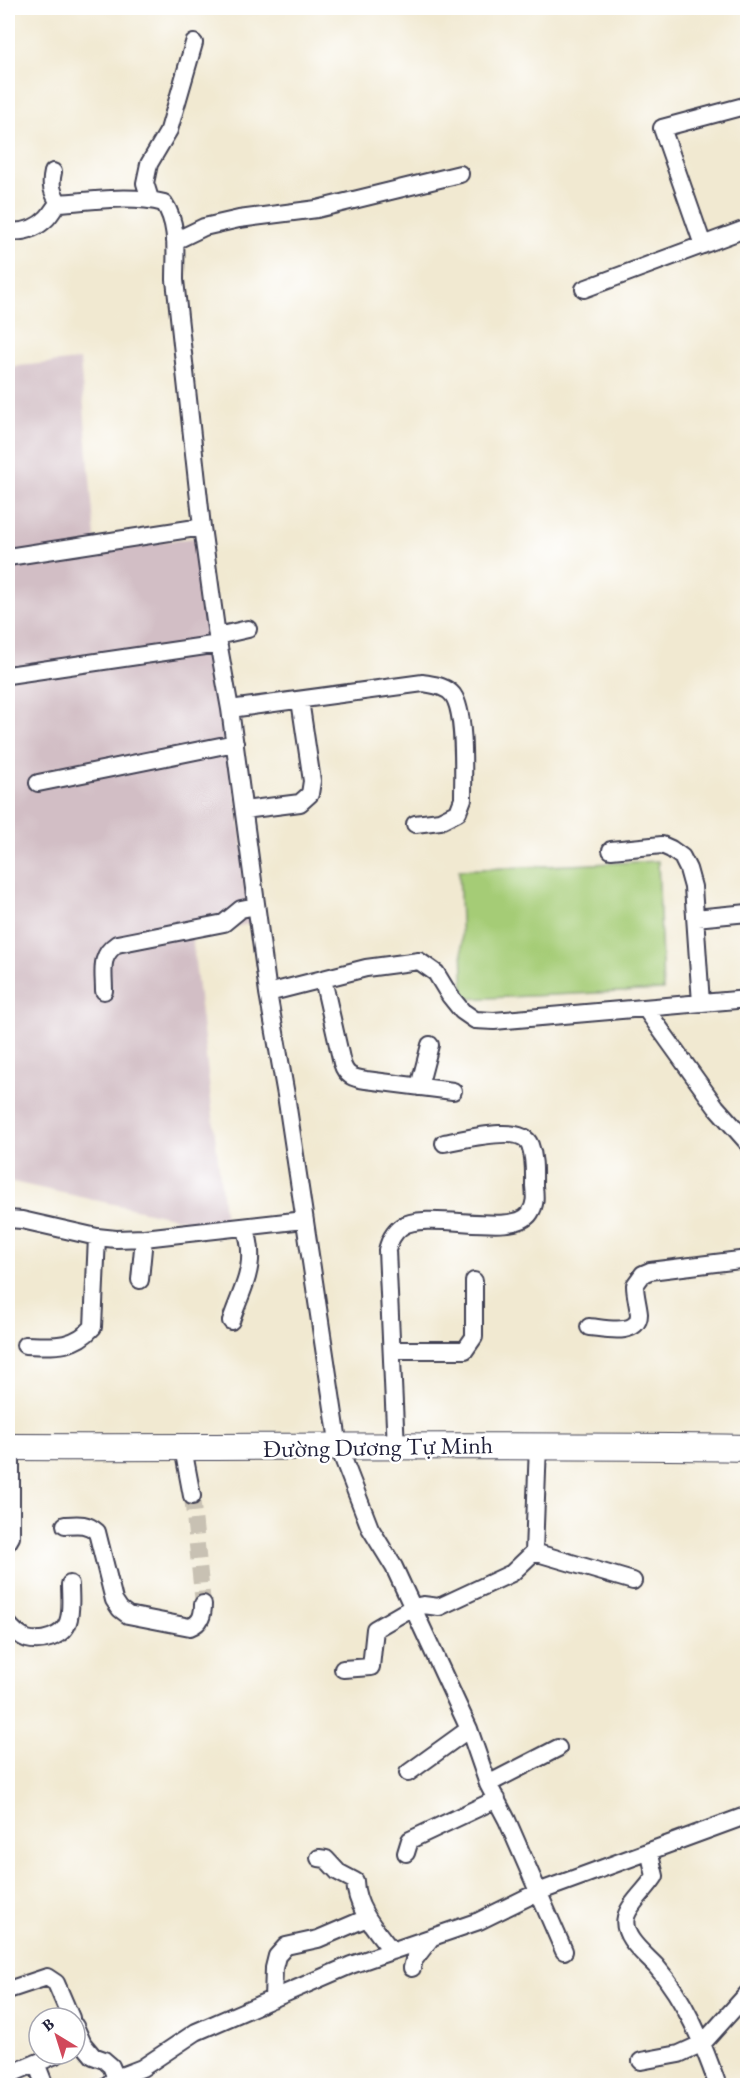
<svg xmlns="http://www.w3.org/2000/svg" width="755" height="2093" font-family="'EB Garamond',serif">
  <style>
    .industrial { fill: #d2bec5 }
    .green { fill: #a5cc76; stroke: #647758; stroke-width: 1.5 }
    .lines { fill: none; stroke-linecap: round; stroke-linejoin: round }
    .minor-tunnel { stroke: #c8c1b3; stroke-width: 16; stroke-dasharray: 16 8; stroke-linecap: butt }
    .minor-casing { stroke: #414052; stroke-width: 20 }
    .highway-casing { stroke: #414052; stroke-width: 28 }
    .minor { stroke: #fff; stroke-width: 16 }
    .highway { stroke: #fff; stroke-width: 26 }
    .labels { text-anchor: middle; stroke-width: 5; stroke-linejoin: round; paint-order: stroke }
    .street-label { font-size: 24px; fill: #22223b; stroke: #fff }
  </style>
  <rect width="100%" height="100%" fill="#fff"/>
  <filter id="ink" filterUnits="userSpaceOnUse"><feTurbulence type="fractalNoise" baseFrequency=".0167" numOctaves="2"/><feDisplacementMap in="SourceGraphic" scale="12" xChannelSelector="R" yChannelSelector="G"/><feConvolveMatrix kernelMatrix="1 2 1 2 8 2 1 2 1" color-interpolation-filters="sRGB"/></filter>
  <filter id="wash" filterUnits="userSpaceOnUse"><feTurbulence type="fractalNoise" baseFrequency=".008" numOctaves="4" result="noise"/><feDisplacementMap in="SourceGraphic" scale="24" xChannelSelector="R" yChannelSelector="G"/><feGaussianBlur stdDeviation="1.35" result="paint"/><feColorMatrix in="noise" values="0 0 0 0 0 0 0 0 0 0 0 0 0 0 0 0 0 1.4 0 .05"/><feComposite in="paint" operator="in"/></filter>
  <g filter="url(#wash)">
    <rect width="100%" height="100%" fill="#f1e9d1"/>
    <path class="industrial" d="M80,360L96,549L202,537L253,923L192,936L226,1229L8,1181V367Z"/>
    <path class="green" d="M658,861L663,990L464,999L459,870Z"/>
  </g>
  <g filter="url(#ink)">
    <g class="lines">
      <path class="minor-tunnel" d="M192,1496L203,1604"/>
      <g class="minor-casing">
        <path id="minor" d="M53,172C50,185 52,192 59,203
          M150,199L145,183L149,164L169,130L194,43
          M8,231C23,233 36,229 47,218C52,213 54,207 59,203C93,201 130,194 164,203C179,225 175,253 175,280L202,527L217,636L230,709L268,993L286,1095L339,1448L370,1528L394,1567L469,1729L488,1784L507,1820L564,1951
          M175,241L204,227L239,219L317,209L460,174
          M703,245L662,128L748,105
          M584,289L748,228
          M8,557L202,527
          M217,636L248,629
          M8,675L219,644
          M230,709L423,683C434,685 446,686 453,695C466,713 463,775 463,799L458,812L440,821L415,824
          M38,783L235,743
          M244,810L300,803L310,794L312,781L300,700
          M611,850L662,845L671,849L682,857L688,869L693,887L701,1003
          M695,918L748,913
          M323,979L342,1063C346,1076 353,1078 366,1080L453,1091
          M104,991C104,971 99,956 117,944L219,924L224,923L241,909L256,906
          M268,993L366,968L419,961L436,973L450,996L462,1011L475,1020L494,1021L748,999
          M645,1008L716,1107L748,1143
          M419,1087L430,1045
          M8,1219L22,1220L97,1237L116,1239L144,1238L304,1220
          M140,1280L144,1238
          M231,1321C238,1299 252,1275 250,1251C250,1243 247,1234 246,1227
          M589,1327C603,1328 639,1337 639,1314C638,1304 635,1295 635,1285L643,1274L650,1271L748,1259
          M25,1345C53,1346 73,1349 93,1327L97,1237
          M392,1350H465L474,1337V1281
          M183,1448L192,1496
          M396,1448L387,1250C390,1240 393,1233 401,1227C426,1209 514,1238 530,1213C536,1204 535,1196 534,1186C534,1172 535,1158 530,1145C522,1123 462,1140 444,1143
          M65,1525C79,1524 87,1523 97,1532L114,1600L120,1609L128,1615L190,1627C201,1623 203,1615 203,1604
          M8,1542L11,1537V1447
          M534,1552L633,1581
          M8,1624C13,1630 19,1636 27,1639C41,1643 63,1637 68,1622C72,1611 70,1596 70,1584
          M343,1669L371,1667L375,1629L413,1607L423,1605L439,1607L512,1573L534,1552L538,1445
          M408,1773L469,1729
          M488,1784L558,1748
          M649,1851L655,1876C648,1888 629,1904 626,1917C621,1937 645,1954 656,1966C686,2001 703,2043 718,2086
          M406,1853L410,1840L497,1799
          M319,1858L326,1859L338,1872L355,1881C356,1909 376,1930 392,1951
          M412,1968L414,1960L431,1938
          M8,1990L47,1977L56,1983L71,2018
          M273,1999L274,1968L277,1956L286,1946L318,1939L367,1918
          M75,2026L83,2044L93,2056L104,2060L111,2066L116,2078
          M641,2061L679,2054L703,2043L748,1993
          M36,2063L45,2086
          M8,2075L58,2054
          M106,2086L116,2078L142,2068L196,2032L351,1965L479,1921L538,1892L748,1815"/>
      </g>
      <g class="highway-casing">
        <path id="highway" d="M8,1447C254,1448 501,1444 748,1448"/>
      </g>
      <use href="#minor" class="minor"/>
      <use href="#highway" class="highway"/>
    </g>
  </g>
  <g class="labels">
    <g class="street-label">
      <text transform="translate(378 1447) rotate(-1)" y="8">Đường Dương Tự Minh</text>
    </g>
  </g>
  <rect width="755" height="2093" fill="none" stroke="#fff" stroke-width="30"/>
  <g transform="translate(57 2036) rotate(322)"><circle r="28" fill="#ffffff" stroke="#a7a7b1" stroke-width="1.5"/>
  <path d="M0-4.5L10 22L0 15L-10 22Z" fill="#d1495b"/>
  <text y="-9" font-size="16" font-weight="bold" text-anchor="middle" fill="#22223b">B</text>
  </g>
</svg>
